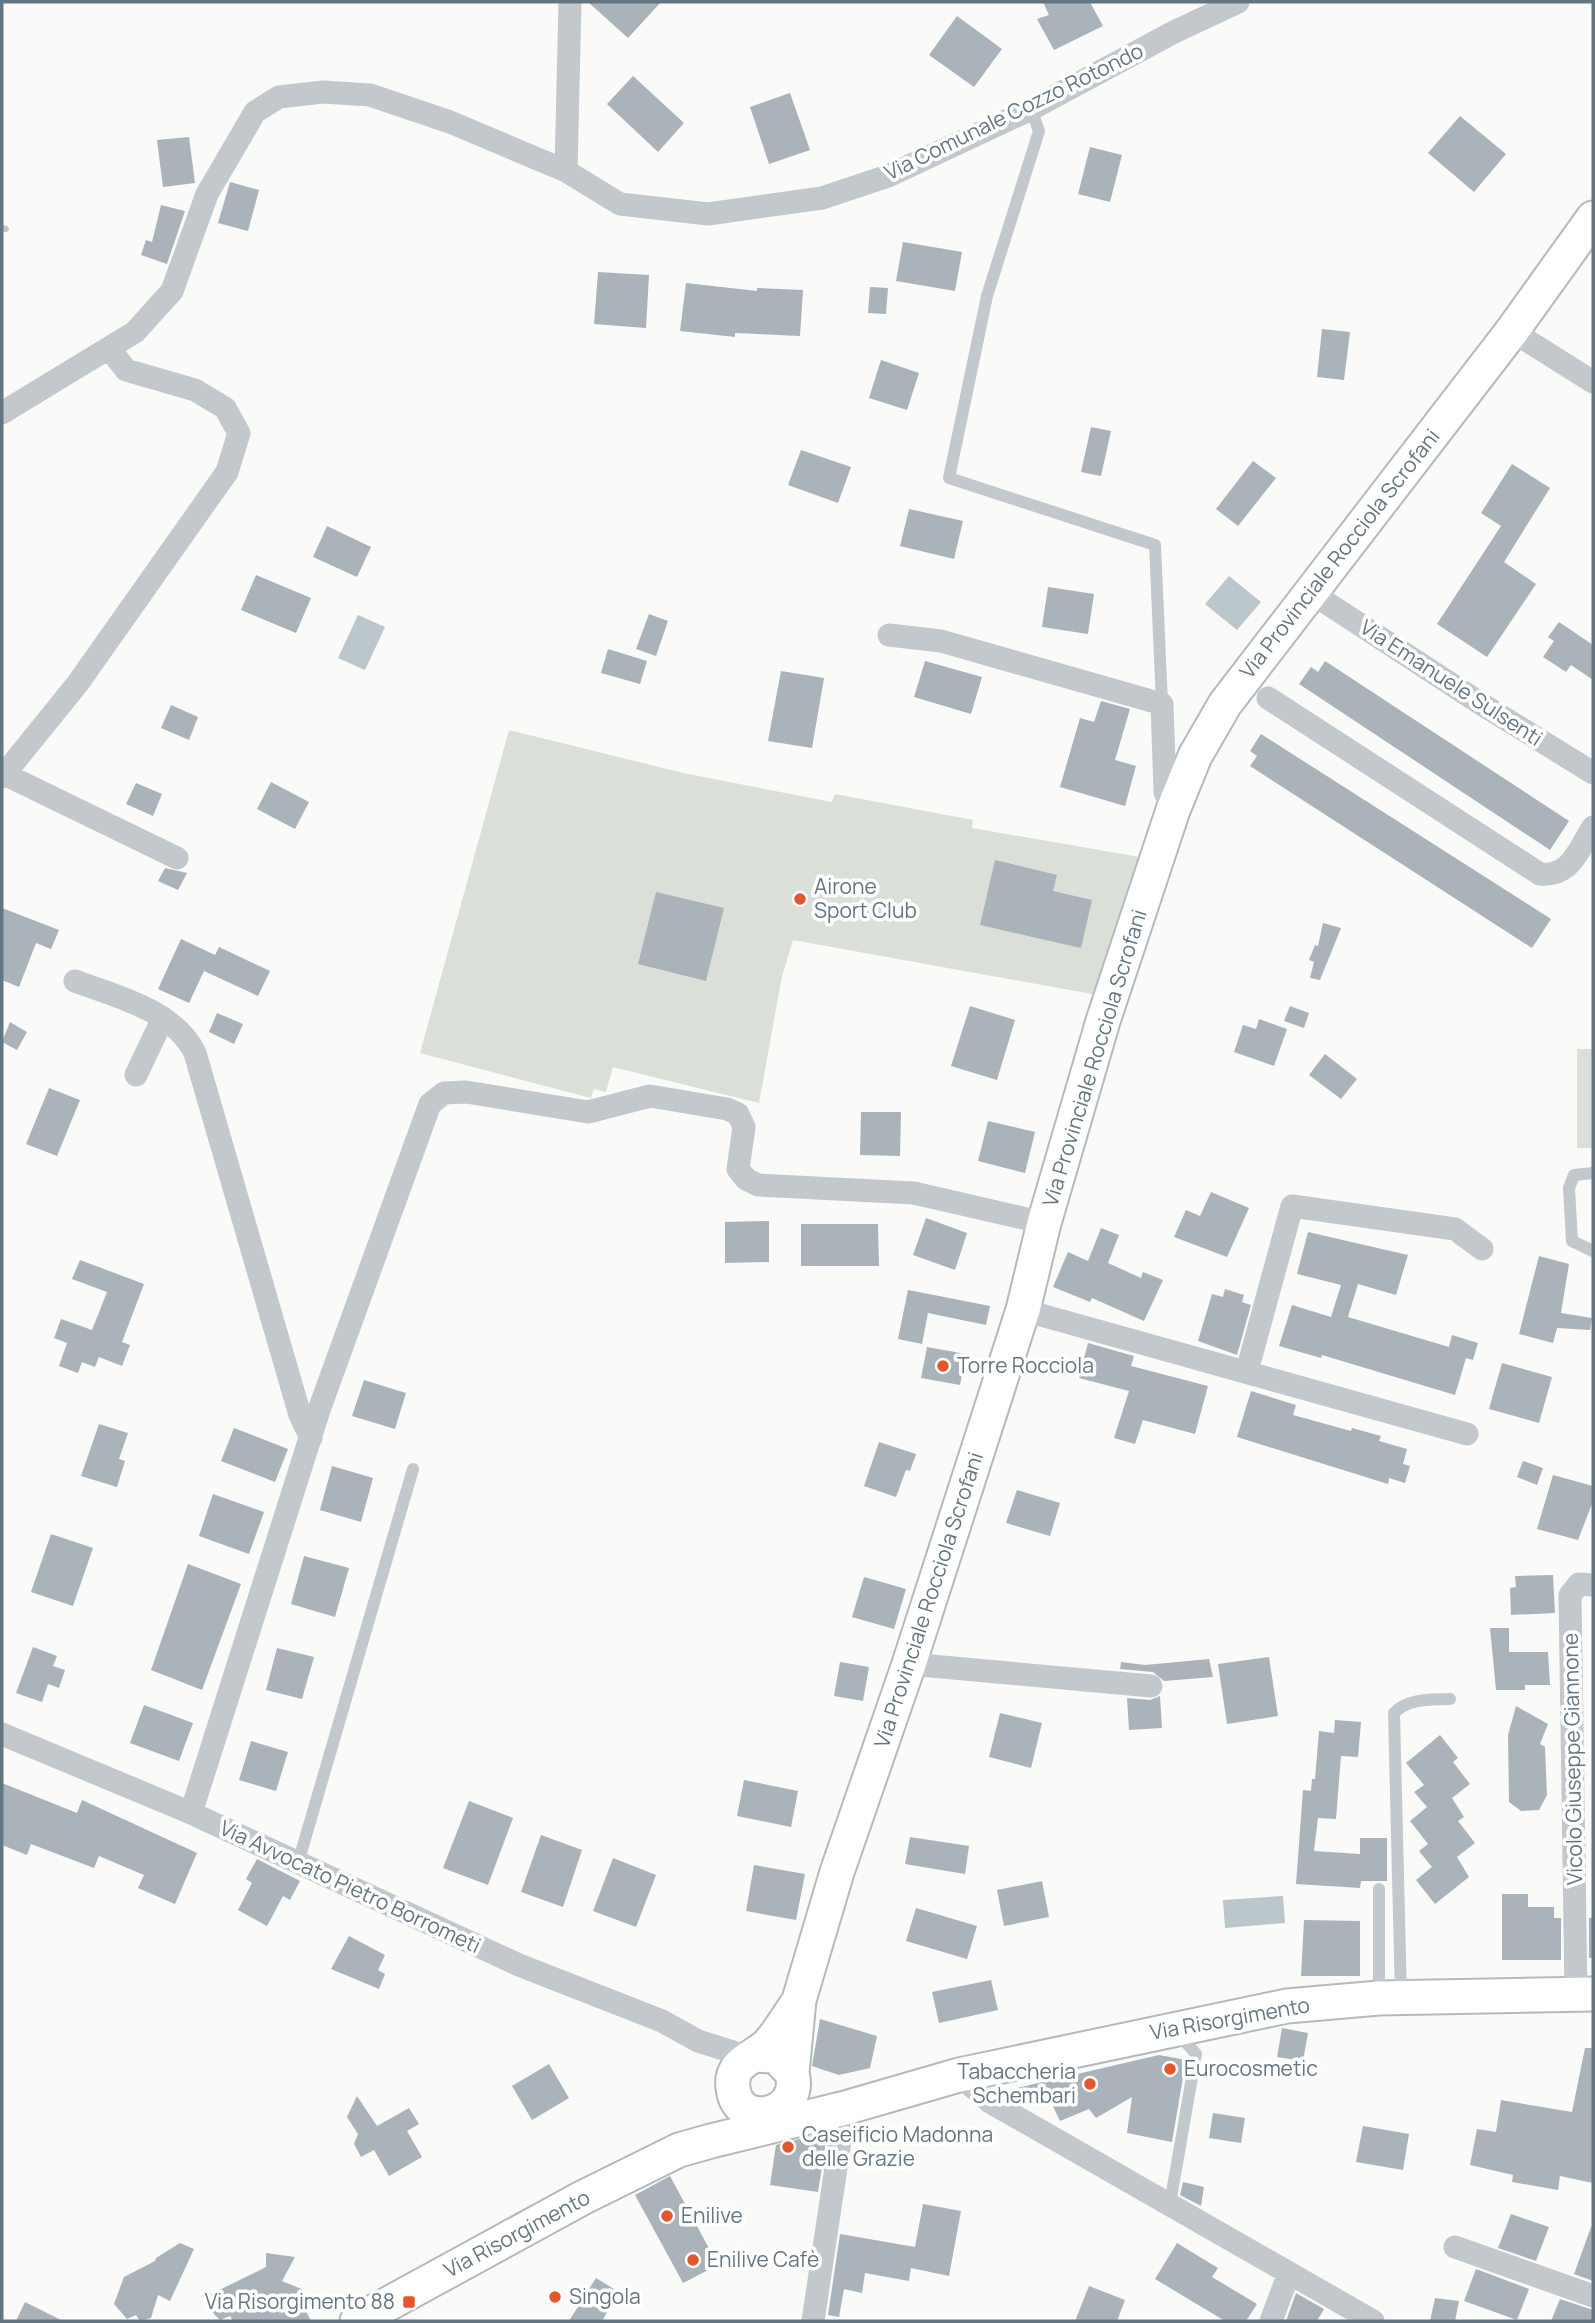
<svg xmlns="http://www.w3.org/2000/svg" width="1595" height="2323" font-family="Manrope,sans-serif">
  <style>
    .green { fill: #dadfd7 }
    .water { fill: #bbc7cb }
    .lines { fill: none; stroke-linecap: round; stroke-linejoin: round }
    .stream { stroke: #bbc7cb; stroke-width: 6 }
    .building { fill: #aab3b9 }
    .secondary-casing { stroke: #b3babf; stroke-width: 37 }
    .lane { stroke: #c3c8cc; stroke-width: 12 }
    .street { stroke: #c3c8cc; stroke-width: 23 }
    .secondary { stroke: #fff; stroke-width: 33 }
    .poi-dot { fill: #e4572e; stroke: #fff; stroke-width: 2.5 }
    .labels { text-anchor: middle; stroke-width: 7; stroke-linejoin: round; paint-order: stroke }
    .street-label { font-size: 21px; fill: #657683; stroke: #fff }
    .poi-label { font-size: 21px; fill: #657683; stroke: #fff; text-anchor: start }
  </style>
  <rect width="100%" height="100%" fill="#fafaf8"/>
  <path class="green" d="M509,730L683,773L832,802L835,794L973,820L972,828L1151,859L1116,959L1104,962L1100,976L1105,987L1103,996L793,940L782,976L759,1103L613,1067L606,1092L594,1089L591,1098L420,1053Z
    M1577,1049H1593V1148H1577Z"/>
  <path class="water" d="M1229,576L1261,602L1237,630L1205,604Z
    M358,615L385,627L365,670L338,658Z
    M1283,1896L1285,1923L1225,1928L1223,1900Z"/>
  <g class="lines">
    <path class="stream" d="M2,228L6,229"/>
  </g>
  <path class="building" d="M588,2H661L628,38Z
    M1043,2H1090L1103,26L1054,50L1037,19L1049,15Z
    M957,16L1002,49L974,87L929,55Z
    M633,76L684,123L658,152L607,104Z
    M790,93L810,150L769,164L750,107Z
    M1460,116L1506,154L1474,192L1428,153Z
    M189,137L195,183L163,187L157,140Z
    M1090,147L1122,155L1110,202L1078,194Z
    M230,182L259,190L248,231L218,223Z
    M161,205L185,211L167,264L141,255L146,240L152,242Z
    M903,242L962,252L955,291L896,281Z
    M598,272L649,275L646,328L594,324Z
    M686,283L757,291V288L803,290L800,336L735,333V337L680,331Z
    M870,287L888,288L886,314L868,313Z
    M1322,329L1350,332L1344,380L1317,377Z
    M881,360L919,373L907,410L869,398Z
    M1091,427L1111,431L1101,476L1081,472Z
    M801,450L851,467L838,503L788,485Z
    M1253,461L1276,478L1238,526L1216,509Z
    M1512,464L1550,488L1504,562L1536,584L1487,657L1437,624L1501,526L1481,513Z
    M909,509L963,521L954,559L900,546Z
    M327,526L371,547L357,577L313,557Z
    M256,575L311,598L296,633L241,610Z
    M1048,587L1094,594L1088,634L1042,627Z
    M649,614L668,621L656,656L636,649Z
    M1559,622L1593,645V680L1571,665L1566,672L1543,657L1554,641L1548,637Z
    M608,649L647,661L640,684L601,673Z
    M925,661L982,677L971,714L914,697Z
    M1325,661L1569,821L1550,850L1299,684L1311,667L1318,672Z
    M781,671L824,678L812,748L768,741Z
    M1101,701L1130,709L1115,760L1136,766L1125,806L1060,787L1080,718L1094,722Z
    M171,705L198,717L189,740L161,728Z
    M1261,734L1551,919L1532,948L1250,766L1257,756L1250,751Z
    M271,782L309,802L295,829L257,809Z
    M136,783L162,794L153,816L126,804Z
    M995,860L1057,875L1053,891L1092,900L1081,948L980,925Z
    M165,868L187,873L178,890L158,881Z
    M656,892L724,908L706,981L638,964Z
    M2,908L59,930L51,949L36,943L19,987L2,980Z
    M1323,923L1341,928L1320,980L1310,978L1314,962L1309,960L1315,945L1318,946Z
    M181,939L215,955L219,947L270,971L258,996L204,971L189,1003L158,989Z
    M970,1006L1015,1020L997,1080L951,1066Z
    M1290,1006L1309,1013L1304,1028L1284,1021Z
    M217,1013L243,1024L234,1044L209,1032Z
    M1259,1019L1287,1029L1274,1066L1234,1052L1243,1025L1256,1029Z
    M10,1022L27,1032L17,1050L2,1042Z
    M1325,1054L1357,1079L1341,1099L1309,1075Z
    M49,1088L80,1100L57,1156L26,1144Z
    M861,1112H901L900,1156L860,1155Z
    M988,1121L1035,1132L1025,1173L978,1161Z
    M1211,1192L1249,1208L1227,1257L1174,1237L1186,1210L1200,1216Z
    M926,1218L967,1233L955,1270L913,1255Z
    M769,1221V1262L725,1263V1222Z
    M801,1224H878L879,1266H801Z
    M1101,1228L1119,1235L1108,1263L1141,1278L1143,1272L1163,1280L1144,1321L1092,1298L1090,1302L1053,1287L1068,1252L1088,1261Z
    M1308,1232L1408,1255L1396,1295L1358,1284L1348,1317L1449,1347L1452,1335L1478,1343L1473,1360L1466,1358L1455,1395L1322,1355L1321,1358L1279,1346L1292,1305L1331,1317L1341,1285L1297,1274Z
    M1539,1256L1569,1264L1561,1313L1592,1318L1590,1330L1557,1328L1553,1343L1519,1334Z
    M80,1260L144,1284L122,1342L130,1345L122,1366L99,1357L95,1367L82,1362L78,1373L59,1366L67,1343L54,1338L61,1319L92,1330L107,1292L72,1279Z
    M1225,1289L1244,1295L1242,1302L1251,1305L1237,1355L1198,1341L1212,1294L1223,1297Z
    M908,1290L990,1306L986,1325L928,1313L922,1344L898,1339Z
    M1088,1343L1134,1356L1131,1366L1208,1386L1195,1434L1143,1420L1135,1444L1114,1438L1129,1391L1079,1378Z
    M927,1347L966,1354L960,1385L921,1378Z
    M1502,1363L1552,1377L1539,1423L1489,1409Z
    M364,1380L406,1393L395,1429L352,1416Z
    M1251,1391L1296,1405L1293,1415L1351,1431L1352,1428L1381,1436L1379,1441L1407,1449L1403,1464L1410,1466L1405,1483L1389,1478L1388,1484L1237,1437Z
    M99,1424L128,1433L119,1459L125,1461L117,1487L81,1476Z
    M234,1428L288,1449L275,1482L221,1461Z
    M879,1442L916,1454L910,1471L906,1470L896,1497L864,1486Z
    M1523,1461L1543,1468L1537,1485L1517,1477Z
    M332,1466L373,1478L361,1522L320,1510Z
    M1553,1475L1593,1486V1501L1578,1540L1537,1529Z
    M1017,1490L1060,1503L1050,1536L1006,1523Z
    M213,1494L264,1512L249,1554L199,1536Z
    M51,1534L93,1548L73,1606L31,1592Z
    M304,1556L349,1568L335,1617L291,1604Z
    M188,1564L241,1584L202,1690L151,1670Z
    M1553,1575L1555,1613L1511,1615L1510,1588L1516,1587L1515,1576Z
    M864,1577L906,1589L894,1629L852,1617Z
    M1490,1628H1509V1652H1548L1550,1685H1525V1690H1496Z
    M33,1647L57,1656L53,1666L65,1670L59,1688L48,1684L42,1702L16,1693Z
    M277,1648L314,1657L302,1699L266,1690Z
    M1269,1657L1278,1716L1227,1724L1218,1664Z
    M1209,1659L1213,1677L1164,1681L1153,1672L1120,1669L1121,1662L1145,1665Z
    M840,1662L869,1667L863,1701L834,1696Z
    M1160,1696L1162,1728L1129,1730L1127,1698L1150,1700Z
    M144,1705L193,1723L179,1761L130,1743Z
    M1516,1706L1548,1724L1540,1744L1545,1747L1547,1795L1539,1810L1521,1811L1509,1802L1508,1735Z
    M1000,1713L1042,1723L1031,1768L989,1757Z
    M1335,1720L1361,1722L1358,1757L1341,1756L1336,1819L1318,1818L1314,1851L1360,1854V1838H1387V1881H1361L1360,1888L1296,1884L1303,1790L1311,1791L1312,1779H1315L1319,1731L1334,1733Z
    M1440,1735L1458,1758L1453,1762L1470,1784L1452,1798L1464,1817L1458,1821L1475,1843L1457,1857L1469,1877L1435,1904L1416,1880L1432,1867L1419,1851L1428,1844L1410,1821L1427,1807L1414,1792L1424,1785L1406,1763Z
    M251,1741L288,1752L276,1791L239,1780Z
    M744,1780L798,1791L791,1827L737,1816Z
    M2,1783L77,1813L82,1800L197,1853L175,1904L138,1888L144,1875L99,1856L94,1868L31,1844L27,1855L2,1845Z
    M469,1801L513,1818L488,1885L443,1868Z
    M541,1835L582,1850L563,1907L521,1892Z
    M910,1837L969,1846L965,1874L905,1864Z
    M613,1858L656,1875L636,1927L593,1911Z
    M257,1859L300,1881L290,1900L283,1896L267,1926L238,1910L252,1883L246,1879Z
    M754,1865L805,1874L796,1920L746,1911Z
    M1042,1881L1049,1917L1004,1926L997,1890Z
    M1502,1894H1528V1907H1554V1918H1561V1960H1502Z
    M916,1908L977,1926L967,1959L906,1941Z
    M1589,1918H1593V1958H1589Z
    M1304,1920L1360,1921V1976H1301Z
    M349,1936L385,1955L378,1970L385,1974L379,1989L331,1969Z
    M991,1980L998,2010L939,2023L932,1992Z
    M820,2019L877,2036L870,2068L839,2075L812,2066Z
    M1282,2028L1308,2033L1303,2061L1277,2057Z
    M1585,2048H1593V2183L1560,2176L1558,2190L1512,2182L1513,2175L1470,2165L1477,2129L1496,2132L1501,2100L1572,2112Z
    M1159,2055L1186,2060L1172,2142L1127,2133L1132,2097L1096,2118L1089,2109L1060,2121L1050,2100L1025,2106L1000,2092Z
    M549,2064L569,2098L532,2120L512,2086Z
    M357,2096L377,2126L409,2108L419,2124L407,2131L422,2157L389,2176L374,2150L361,2157L354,2144L358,2134L347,2117Z
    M1213,2113L1245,2118L1241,2143L1209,2138Z
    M1363,2126L1409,2134L1403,2170L1356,2162Z
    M823,2133L827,2134L818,2192L770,2185L776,2145Z
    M670,2176L718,2265L683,2283L635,2195Z
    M1183,2182L1204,2187L1201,2206L1180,2195Z
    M923,2204L961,2211L949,2276L911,2268L909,2281L865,2273L862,2293L844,2289L839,2317L828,2315L840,2234L915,2247Z
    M1511,2214L1549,2227L1536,2261L1498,2248Z
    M1591,2227H1593V2281L1574,2274Z
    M180,2243L194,2249L170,2301L158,2295L151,2318L140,2321L136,2315L127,2319L114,2304L124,2277L155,2261L156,2258Z
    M1177,2243L1218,2268L1212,2277L1257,2304L1246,2321H1225L1155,2279Z
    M266,2253L295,2257L282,2281L304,2290L305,2309L311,2321H233L230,2316L220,2320L214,2314L205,2297L266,2267Z
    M1476,2269L1529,2289L1517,2320L1464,2301Z
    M596,2278L619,2292L602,2321H569Z
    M1089,2286L1125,2300L1117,2321H1075Z
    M1296,2293L1324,2309L1317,2321H1286Z
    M1435,2298L1459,2301L1455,2321H1430Z
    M1560,2299L1593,2310V2321H1551Z
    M25,2302L63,2321H16Z"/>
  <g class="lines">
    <g class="secondary-casing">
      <path id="secondary" d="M754,2055L776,2056L792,2073C804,2116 738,2131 733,2088C729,2060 758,2058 771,2041C780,2030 788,2017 796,2005
        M792,2073L799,2000L837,1872L909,1664L1023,1310L1044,1223L1103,1021L1173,810L1195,756L1225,704L1512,331L1593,218
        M357,2321L582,2198L679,2150L711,2141L845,2108L959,2075L1287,2006L1379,1998L1593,1994"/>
    </g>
    <path class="lane" d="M1031,109L1039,131L987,296L949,478L1155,545L1162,704
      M1593,1173L1574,1175L1569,1188L1572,1241L1593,1251
      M298,1863L413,1469
      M1379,1997V1889
      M1401,1997L1394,1713C1408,1698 1431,1700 1450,1699
      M1170,2204L1196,2054L1177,2032"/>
    <path class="street" d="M566,171L570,2
      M1512,331L1593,382
      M2,413L135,332L172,291L207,194L255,112L279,97L323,92L370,95L450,122L566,171L620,204L708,214L822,198L888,176L1031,109L1174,32L1238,2
      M1310,592L1483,705L1593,773
      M889,635L941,641L1162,704L1165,792L1173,810
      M1268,698L1540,874C1571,877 1578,850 1593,827
      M4,774L177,858
      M2,777L78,683L227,472L239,433L225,408L195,390L126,370L109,348
      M75,981C117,997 174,1010 195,1053L300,1415L311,1438
      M136,1075L163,1018
      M1023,1310L1467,1434
      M1247,1371L1292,1206L1455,1229L1482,1249
      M909,1664L1151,1686
      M2,1734L191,1813L519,1965L662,2021L698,2041L749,2057
      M191,1813L319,1410L430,1104L444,1093L466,1092L588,1112L650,1096L727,1109L738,1114L744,1127L738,1169L746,1179L758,1185L914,1193L1044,1223
      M1576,1994L1570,1595L1579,1584L1593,1585
      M959,2075L990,2102L1373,2321
      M1455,2247L1593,2296
      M813,2321L845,2108
      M1271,2321L1289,2273"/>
    <use href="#secondary" class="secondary"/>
  </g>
  <g class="poi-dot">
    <circle cx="800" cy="899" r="7"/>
    <circle cx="943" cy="1366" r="7"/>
    <circle cx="1170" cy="2069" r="7"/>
    <circle cx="1090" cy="2084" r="7"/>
    <circle cx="788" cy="2147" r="7"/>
    <circle cx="667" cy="2216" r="7"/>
    <circle cx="693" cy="2260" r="7"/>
    <circle cx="555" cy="2297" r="7"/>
    <rect x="402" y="2295" width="14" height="14" rx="3.5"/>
  </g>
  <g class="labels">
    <g class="street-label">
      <text transform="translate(1014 112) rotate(-26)" y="7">Via Comunale Cozzo Rotondo</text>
      <text transform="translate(1340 554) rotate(-52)" y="7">Via Provinciale Rocciola Scrofani</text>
      <text transform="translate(1451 683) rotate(33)" y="7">Via Emanuele Sulsenti</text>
      <text transform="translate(1095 1058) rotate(-73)" y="7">Via Provinciale Rocciola Scrofani</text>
      <text transform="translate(929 1600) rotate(-72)" y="7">Via Provinciale Rocciola Scrofani</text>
      <text transform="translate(1573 1759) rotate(-91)" y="7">Vicolo Giuseppe Giannone</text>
      <text transform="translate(350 1887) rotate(25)" y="7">Via Avvocato Pietro Borrometi</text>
      <text transform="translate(1230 2019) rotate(-10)" y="7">Via Risorgimento</text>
      <text transform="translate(517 2234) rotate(-28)" y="7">Via Risorgimento</text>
    </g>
    <g class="poi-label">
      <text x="814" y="894">Airone<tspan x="814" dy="24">Sport Club</tspan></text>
      <text x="957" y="1373">Torre Rocciola</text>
      <text x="1184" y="2076">Eurocosmetic</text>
      <text x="1076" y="2079" text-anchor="end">Tabaccheria<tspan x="1076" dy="24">Schembari</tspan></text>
      <text x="802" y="2142">Caseificio Madonna<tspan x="802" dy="24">delle Grazie</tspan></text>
      <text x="681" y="2223">Enilive</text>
      <text x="707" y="2267">Enilive Cafè</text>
      <text x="569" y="2304">Singola</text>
      <text x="395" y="2309" text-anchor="end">Via Risorgimento 88</text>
    </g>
  </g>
  <rect width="1595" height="2323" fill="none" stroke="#657683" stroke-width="7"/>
</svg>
